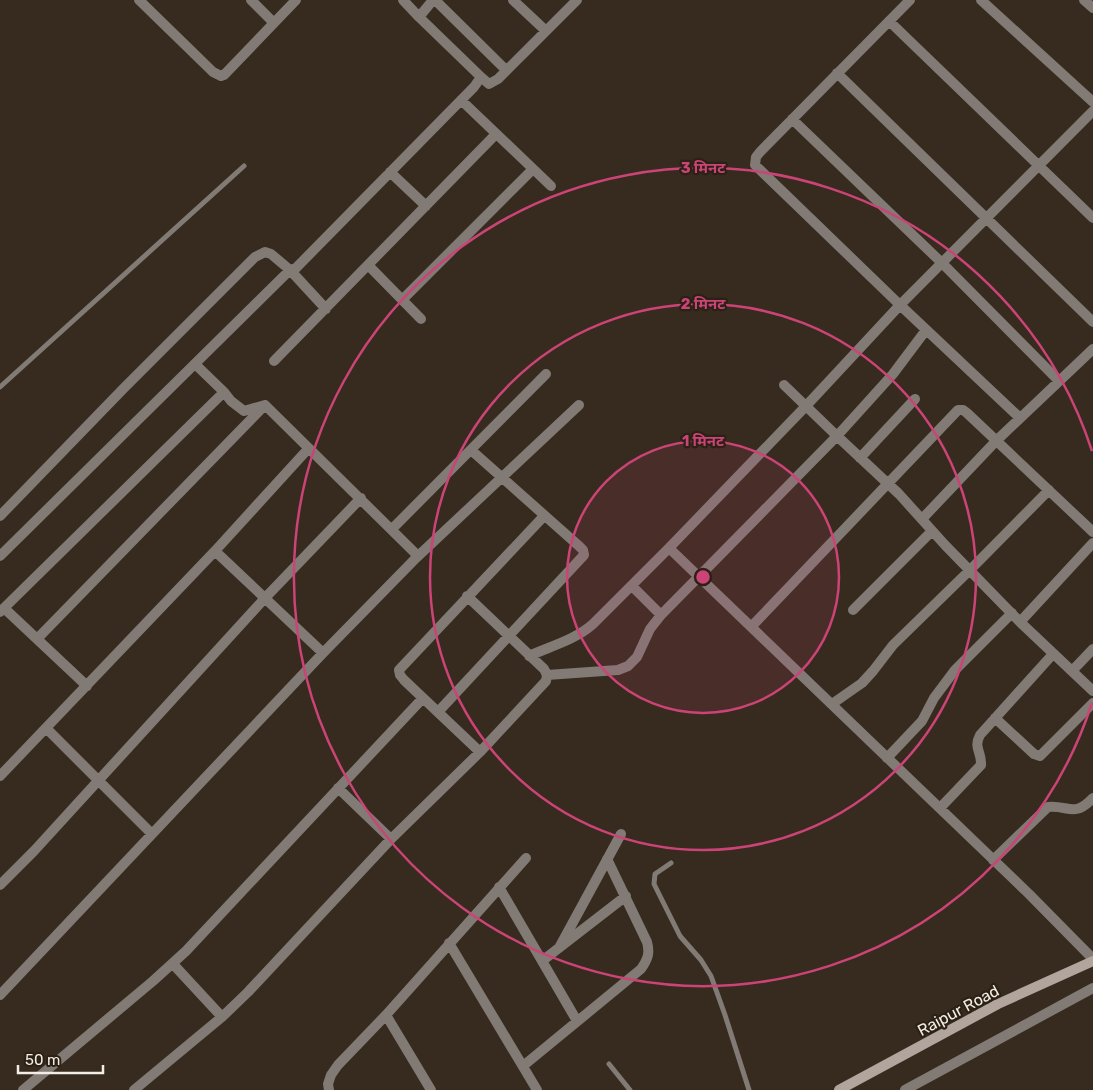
<svg xmlns="http://www.w3.org/2000/svg" width="1093" height="1090" font-family="Rubik,'Noto Sans Devanagari',sans-serif">
  <style>
    .lines { fill: none; stroke-linecap: round; stroke-linejoin: round }
    .lane { stroke: #817a75; stroke-width: 5 }
    .street { stroke: #817a75; stroke-width: 10 }
    .secondary { stroke: #b1a59d; stroke-width: 10 }
    .ring { fill: none; stroke: #cc4377; stroke-width: 2.5 }
    .labels { text-anchor: middle; stroke-width: 4.5; stroke-linejoin: round; paint-order: stroke }
    .street-label { font-size: 16px; fill: #f4ede5; stroke: #2c2115 }
    .centre { fill: #cc4377; stroke: #2c2115; stroke-width: 2.5 }
    .ring-label { font-size: 15px; text-anchor: middle; font-weight: bold; fill: #cc4377; stroke: #2c2115; stroke-width: 4.5; stroke-linejoin: round; paint-order: stroke }
  </style>
  <rect width="100%" height="100%" fill="#362b1e"/>
  <g class="lines">
    <path class="lane" d="M0,387L244,166
      M671,863L655,874L654,884L680,936L701,960L711,976L725,1015L749,1090
      M609,1064L630,1090"/>
    <path class="street" d="M139,0L213,72L221,76L224,75L296,0
      M251,0L274,23
      M403,0L419,17
      M435,0L506,70
      M513,0L546,31
      M981,0L1093,102
      M1084,0L1093,8
      M889,21L1093,218
      M837,73L1093,322
      M481,77L489,84L498,79L577,0
      M461,100L551,186
      M792,119L943,264L1059,381
      M390,172L426,206
      M368,265L421,319
      M402,300L533,169
      M926,330L893,374L837,436L899,494L945,545L1020,622L1093,691
      M274,361L496,134
      M195,364L224,392
      M1020,418L900,305L1093,111
      M860,458L915,399
      M0,516L123,389L255,257L265,252L271,254L290,270L296,268L474,87L481,77L419,17L433,0
      M922,519L996,441L1093,349
      M392,529L546,374
      M669,548L1029,894L1093,959
      M215,551L323,653
      M0,556L290,270L326,309
      M416,558L579,405
      M632,586L661,615
      M4,608L87,686
      M853,610L932,531
      M0,612L224,392L231,401L244,411L265,405L415,553L416,558L323,653L0,995
      M1020,622L1093,543
      M752,626L958,410H963L967,413L1093,532
      M37,639L265,405
      M529,656C551,646 575,640 593,624L669,548L806,406L900,305L755,165L756,157L760,152L910,0
      M1072,671L1093,649
      M547,675L618,670L628,666L637,657L650,629L661,615L837,436L784,385
      M832,704L862,683L873,671L893,645L970,570L1049,490
      M438,712L584,555L583,550L579,546L471,450
      M995,718L1034,754L1040,756L1093,703
      M46,728L152,834
      M480,752L404,680L400,675L399,670L544,516
      M887,758L922,721L934,698L955,670L1012,613
      M0,776L215,551L308,449
      M338,788L391,839
      M940,808L981,765C982,752 973,748 980,735L1053,654
      M993,860L1048,807C1069,805 1074,818 1093,798
      M0,885L34,851L265,598L361,498
      M499,887L577,1021
      M449,943L537,1090
      M559,948L621,834
      M542,961L626,896
      M173,964L222,1017
      M386,1015L431,1090
      M523,1066L641,969C648,959 650,953 647,942L607,859
      M23,1090L153,981L186,951L423,698
      M134,1090L222,1017L248,992L391,839L480,752L546,681L547,675L544,669L467,596
      M329,1090L328,1084L331,1075L338,1065L386,1015L526,858
      M905,1090L1093,988"/>
    <path class="secondary" d="M839,1090L998,1004L1093,961"/>
  </g>
  <circle cx="703" cy="577" r="136" fill="#cc4377" fill-opacity=".12"/>
  <g class="ring">
    <circle cx="703" cy="577" r="136"/>
    <circle cx="703" cy="577" r="273"/>
    <path d="M1092 703A409 409 0 1 1 1092 451"/>
  </g>
  <g class="labels">
    <g class="street-label">
      <text transform="translate(958 1010) rotate(-28)" y="6">Raipur Road</text>
    </g>
  </g>
  <circle cx="703" cy="577" r="8" class="centre"/>
  <g class="ring-label">
    <text x="703" y="173">3 मिनट</text>
    <text x="703" y="309">2 मिनट</text>
    <text x="703" y="446">1 मिनट</text>
  </g>
  <path d="M18 1065v8h85v-8" fill="none" stroke="#f4ede5" stroke-width="2.5"/>
  <text x="25" y="1065" font-size="15" fill="#f4ede5" stroke="#2c2115" stroke-width="4" paint-order="stroke">50 m</text>
</svg>
